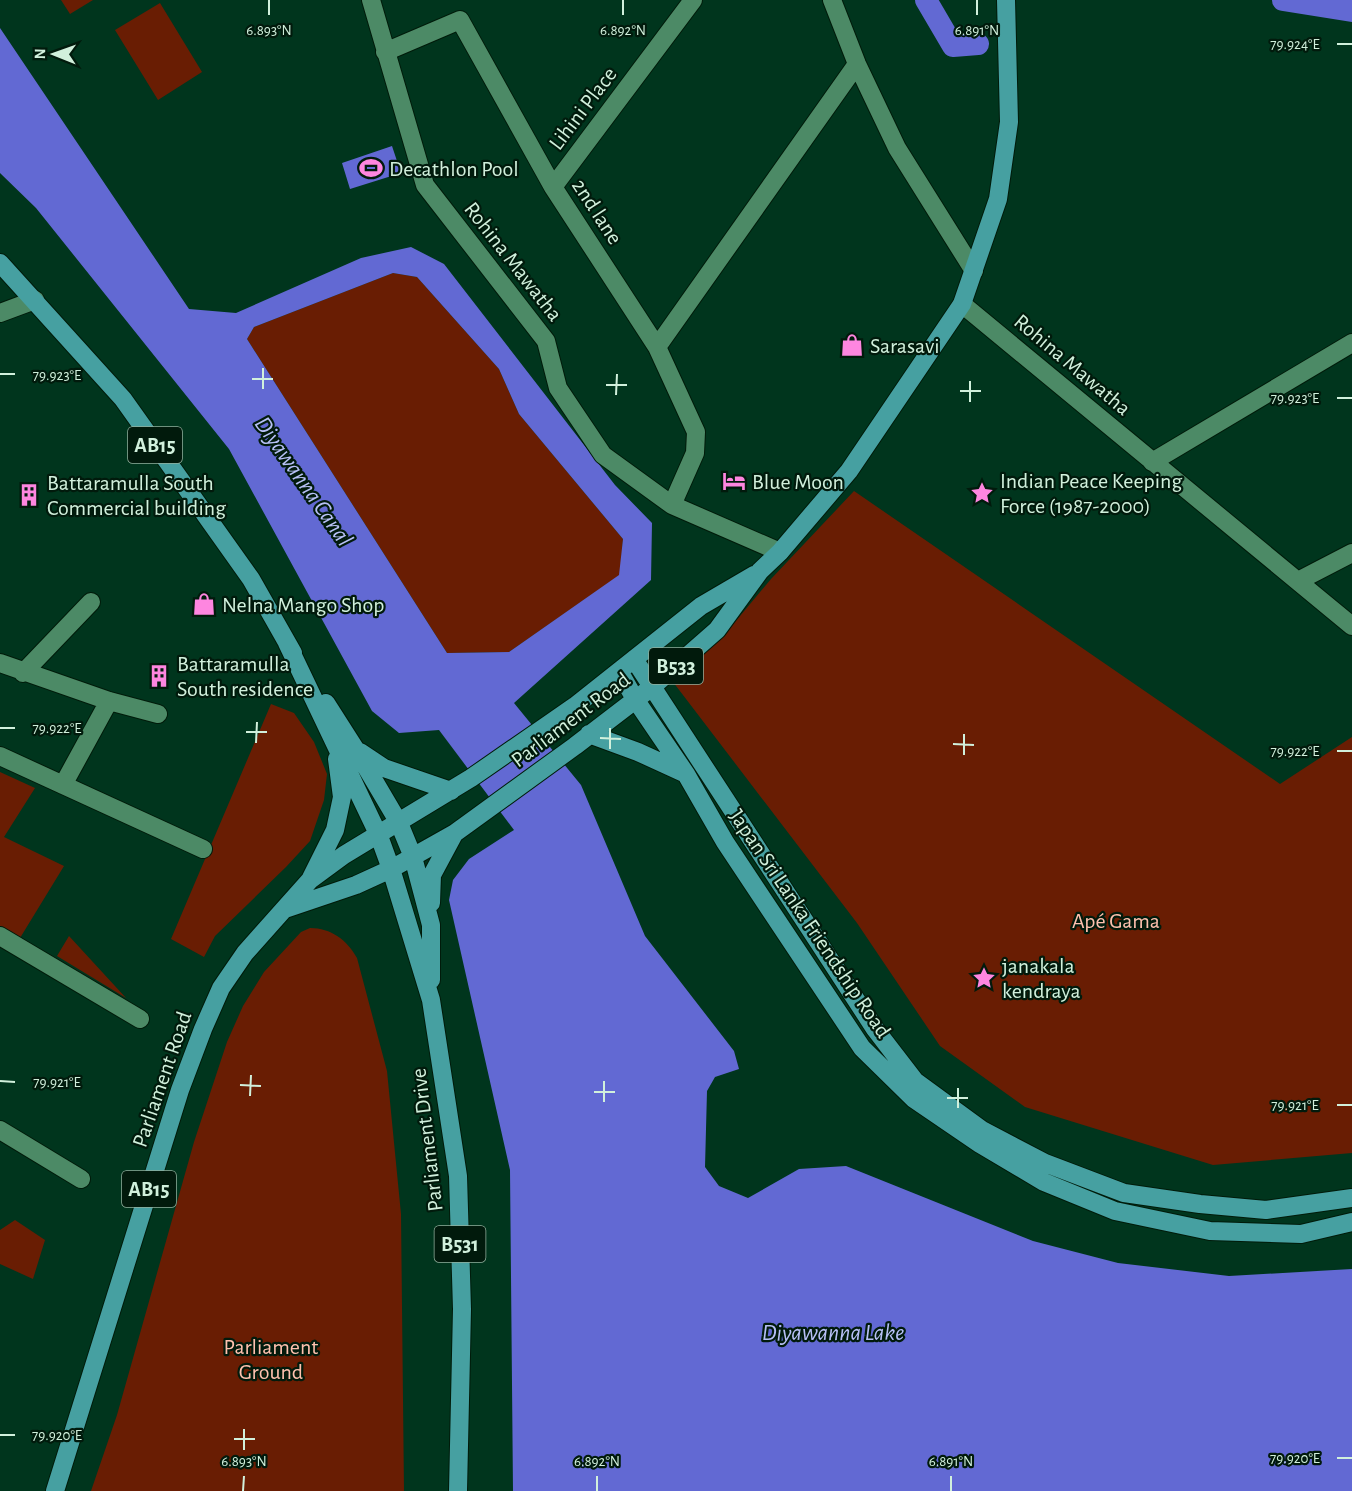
<svg xmlns="http://www.w3.org/2000/svg" width="1352" height="1491" font-family="'Alegreya Sans',sans-serif">
  <style>
    .green { fill: #691d03 }
    .water { fill: #6269d3; fill-rule: evenodd }
    .lines { fill: none; stroke-linecap: round; stroke-linejoin: round }
    .canal { stroke: #6269d3; stroke-width: 22 }
    .minor-casing { stroke: #001b0a; stroke-width: 20 }
    .major-casing { stroke: #001b0a; stroke-width: 20 }
    .minor { stroke: #4c8a66; stroke-width: 18 }
    .major { stroke: #46a0a1; stroke-width: 18 }
    .ticks { fill: none; stroke: #d1f0dc; stroke-width: 2 }
    .labels { text-anchor: middle; stroke-width: 4.5; stroke-linejoin: round; paint-order: stroke }
    .shield { fill: #011a0c; stroke: #93b09e; stroke-width: 1.5 }
    .shield-label { font-size: 21px; font-weight: bold; fill: #d1f0dc }
    .street-label { font-size: 22px; fill: #d1f0dc; stroke: #011a0c }
    .poi-label { font-size: 22px; fill: #d1f0dc; stroke: #011a0c; text-anchor: start }
    .park-label { font-size: 22px; fill: #ffc1ae; stroke: #011a0c }
    .water-label { font-size: 24px; font-style: italic; fill: #b7c0f6; stroke: #011a0c }
    .ticks-label { font-size: 15px; text-anchor: middle; fill: #d1f0dc; stroke: #011a0c; stroke-width: 4.5; stroke-linejoin: round; paint-order: stroke }
  </style>
  <rect width="100%" height="100%" fill="#00351d"/>
  <path class="green" d="M61,0H93L70,14Z
    M160,3L202,72L158,100L115,30Z
    M393,273L417,277L499,369L519,414L623,539L620,575L509,652L447,653L247,339L254,327Z
    M854,491L1280,784L1352,737V1153L1213,1165L1025,1107L940,1046L857,923L670,678L725,634L771,579Z
    M271,704L294,713L314,742L327,774L324,800L310,841L286,867L215,936L204,957L171,939Z
    M0,772L35,788L4,837L64,866L20,938L0,926Z
    M310,928C331,928 347,940 357,958L387,1071L401,1214L404,1491H91L117,1415L194,1142L227,1042L243,1006L264,972L301,932Z
    M69,936L126,998L57,956Z
    M15,1220L45,1240L33,1279L0,1264V1230Z"/>
  <path class="water" d="M0,28L189,309L236,313L361,258L411,247L444,264L615,485L652,523L651,580L514,703L581,785L645,936L734,1051L739,1069L715,1077L707,1091L705,1167L719,1186L748,1198L799,1169L846,1166L1033,1241L1118,1263L1229,1276L1352,1269V1491H513L510,1170L449,900L453,880L469,859L514,830L439,730L399,733L372,711L229,449L36,208L0,173ZM393,273L417,277L499,369L519,414L623,539L619,575L509,652L447,653L247,339L254,327Z
    M392,146L401,173L350,189L342,163Z"/>
  <g class="lines">
    <path class="canal" d="M926,0L953,46L978,44
      M1283,0L1352,11"/>
    <g class="minor-casing">
      <path id="minor" d="M371,0L425,185L546,341L558,388L603,455L672,505L780,552
        M832,0L857,64L897,148L974,271
        M385,52L460,20L553,187L657,347L696,432L695,453L672,505
        M553,187L693,0
        M962,304L1352,626
        M0,313L35,300
        M657,347L857,64
        M1152,462L1352,343
        M1298,581L1352,553
        M0,663L109,701L158,714
        M23,673L91,602
        M0,756L203,849
        M63,785L109,701
        M0,936L140,1019
        M0,1130L81,1179"/>
    </g>
    <g class="major-casing">
      <path id="major" d="M0,263L123,399L251,579L293,653
        M287,643L379,836L391,869L431,1000L458,1176L462,1309L458,1491
        M634,659L875,1029L915,1081L982,1130L1045,1163L1124,1193L1200,1204L1266,1210L1352,1198
        M619,671L635,699L686,774L725,842L862,1048L914,1099L980,1144L1044,1182L1115,1211L1210,1231L1301,1234L1352,1222
        M326,703L356,750L399,823L413,857L431,925V980
        M589,734L638,752L684,773
        M360,752L384,768L451,791
        M311,878L335,830L342,797L337,759
        M431,903L432,875L454,834
        M285,909L356,885L391,869L455,833L575,746L652,687L717,630L760,571L780,552L849,471L962,304L998,199L1009,122L1006,0
        M55,1491L180,1090L203,1029L221,988L245,953L310,880L344,855L471,778L575,706L701,606L754,575"/>
    </g>
    <use href="#minor" class="minor"/>
    <use href="#major" class="major"/>
  </g>
  <path class="ticks" d="M269,15V0M623,15V0M977,15V0M1337,44H1352M0,374H15M252,379H273M606,385H627M263,389V368M960,391H981M616,395L617,374M1337,398H1352M970,402V381M0,728H15M246,732H267M600,738L621,739M256,743L257,722M953,744L974,745M610,749V728M1337,751H1352M964,755V734M0,1081L15,1082M240,1085L261,1086M594,1092H615M250,1096L251,1075M947,1098H968M604,1102V1081M1337,1105H1352M958,1108V1088M0,1435H15M234,1439H255M244,1450V1429M1337,1458H1352M243,1491L244,1476M597,1491V1476M951,1491V1476"/>
  <defs>
    <g id="stadium-bare" transform="scale(1.8)"><path d="M0-5a6.5 5 0 1 0 0 10a6.5 5 0 1 0 0-10ZM-3.5-1.8h7v3.6h-7Z" fill="#fe86e0" stroke="#011a0c" stroke-width="2.5" paint-order="stroke"/></g>
    <g id="shop-bare" transform="scale(1.8)"><path d="M-5-2.5h2.3a2.7 3.5 0 0 1 5.4 0H5L5.5 6h-11ZM-1.5-2.5h3a1.5 2.3 0 0 0-3 0Z" fill="#fe86e0" stroke="#011a0c" stroke-width="2.5" paint-order="stroke"/></g>
    <g id="hotel-bare" transform="scale(1.8)"><path d="M-6-4.5h1.5V1H6V5H4.5V3h-9V5H-6ZM-4 0a1.8 1.8 0 1 1 3.6 0ZM.5 0V-2.5h3Q6-2.5 6 0Z" fill="#fe86e0" stroke="#011a0c" stroke-width="2.5" paint-order="stroke"/></g>
    <g id="sight-bare" transform="scale(1.8)"><path d="M0-6L1.8-2.2L6-1.7L2.9 1.2L3.7 5.4L0 3.3L-3.7 5.4L-2.9 1.2L-6-1.7L-1.8-2.2Z" fill="#fe86e0" stroke="#011a0c" stroke-width="2.5" paint-order="stroke"/></g>
    <g id="building-bare" transform="scale(1.8)"><path d="M-4-6H4V6H1V3H-1V6H-4ZM-2.5-4.3h1.7v1.8h-1.7ZM.8-4.3h1.7v1.8H.8ZM-2.5-1h1.7V.8h-1.7ZM.8-1h1.7V.8H.8Z" fill="#fe86e0" stroke="#011a0c" stroke-width="2.5" paint-order="stroke"/></g>
  </defs>
  <g fill-rule="evenodd">
    <use href="#stadium-bare" x="371" y="168"/>
    <use href="#shop-bare" x="852" y="345"/>
    <use href="#hotel-bare" x="734" y="481"/>
    <use href="#sight-bare" x="982" y="493"/>
    <use href="#building-bare" x="29" y="495"/>
    <use href="#shop-bare" x="204" y="604"/>
    <use href="#building-bare" x="159" y="676"/>
    <use href="#sight-bare" x="984" y="978"/>
  </g>
  <g class="labels">
    <g class="shield">
      <rect x="128" y="427" width="54" height="36" rx="4.5"/>
      <rect x="649" y="648" width="54" height="36" rx="4.5"/>
      <rect x="122" y="1171" width="54" height="36" rx="4.5"/>
      <rect x="434.5" y="1226" width="51" height="36" rx="4.5"/>
    </g>
    <g class="shield-label">
      <text x="155" y="452">AB15</text>
      <text x="676" y="673">B533</text>
      <text x="149" y="1196">AB15</text>
      <text x="460" y="1251">B531</text>
    </g>
    <g class="street-label">
      <text transform="translate(582 108) rotate(-53)" y="8">Lihini Place</text>
      <text transform="translate(598 211) rotate(57)" y="8">2nd lane</text>
      <text transform="translate(514 261) rotate(52)" y="8">Rohina Mawatha</text>
      <text transform="translate(1073 364) rotate(40)" y="8">Rohina Mawatha</text>
      <text transform="translate(570 719) rotate(-37)" y="8">Parliament Road</text>
      <text transform="translate(811 923) rotate(56)" y="8">Japan Sri Lanka Friendship Road</text>
      <text transform="translate(161 1079) rotate(-71)" y="8">Parliament Road</text>
      <text transform="translate(426 1140) rotate(-97)" y="8">Parliament Drive</text>
    </g>
    <g class="poi-label">
      <text x="389" y="176">Decathlon Pool</text>
      <text x="870" y="353">Sarasavi</text>
      <text x="1000" y="488">Indian Peace Keeping<tspan x="1000" dy="25">Force (1987-2000)</tspan></text>
      <text x="752" y="489">Blue Moon</text>
      <text x="47" y="490">Battaramulla South<tspan x="47" dy="25">Commercial building</tspan></text>
      <text x="222" y="612">Nelna Mango Shop</text>
      <text x="177" y="671">Battaramulla<tspan x="177" dy="25">South residence</tspan></text>
      <text x="1002" y="973">janakala<tspan x="1002" dy="25">kendraya</tspan></text>
    </g>
    <g class="park-label">
      <text x="1116" y="928">Apé Gama</text>
      <text x="271" y="1354">Parliament<tspan x="271" dy="25">Ground</tspan></text>
    </g>
    <g class="water-label">
      <text transform="translate(304 481) rotate(55)" y="8">Diyawanna Canal</text>
      <text x="833" y="1340">Diyawanna Lake</text>
    </g>
  </g>
  <g class="ticks-label">
    <text x="269" y="35">6.893°N</text>
    <text x="623" y="35">6.892°N</text>
    <text x="977" y="35">6.891°N</text>
    <text x="1295" y="49">79.924°E</text>
    <text x="57" y="380">79.923°E</text>
    <text x="1295" y="403">79.923°E</text>
    <text x="57" y="733">79.922°E</text>
    <text x="1295" y="756">79.922°E</text>
    <text x="57" y="1087">79.921°E</text>
    <text x="1295" y="1110">79.921°E</text>
    <text x="57" y="1440">79.920°E</text>
    <text x="1295" y="1463">79.920°E</text>
    <text x="244" y="1466">6.893°N</text>
    <text x="597" y="1466">6.892°N</text>
    <text x="951" y="1466">6.891°N</text>
  </g>
  <g transform="translate(54 54) rotate(271)" stroke="#011a0c" stroke-width="4.5" paint-order="stroke">
  <path d="M0-4.5L10 22L0 15L-10 22Z" fill="#d1f0dc"/>
  <text y="-9" font-size="16" font-weight="bold" text-anchor="middle" fill="#d1f0dc">N</text>
  </g>
</svg>
